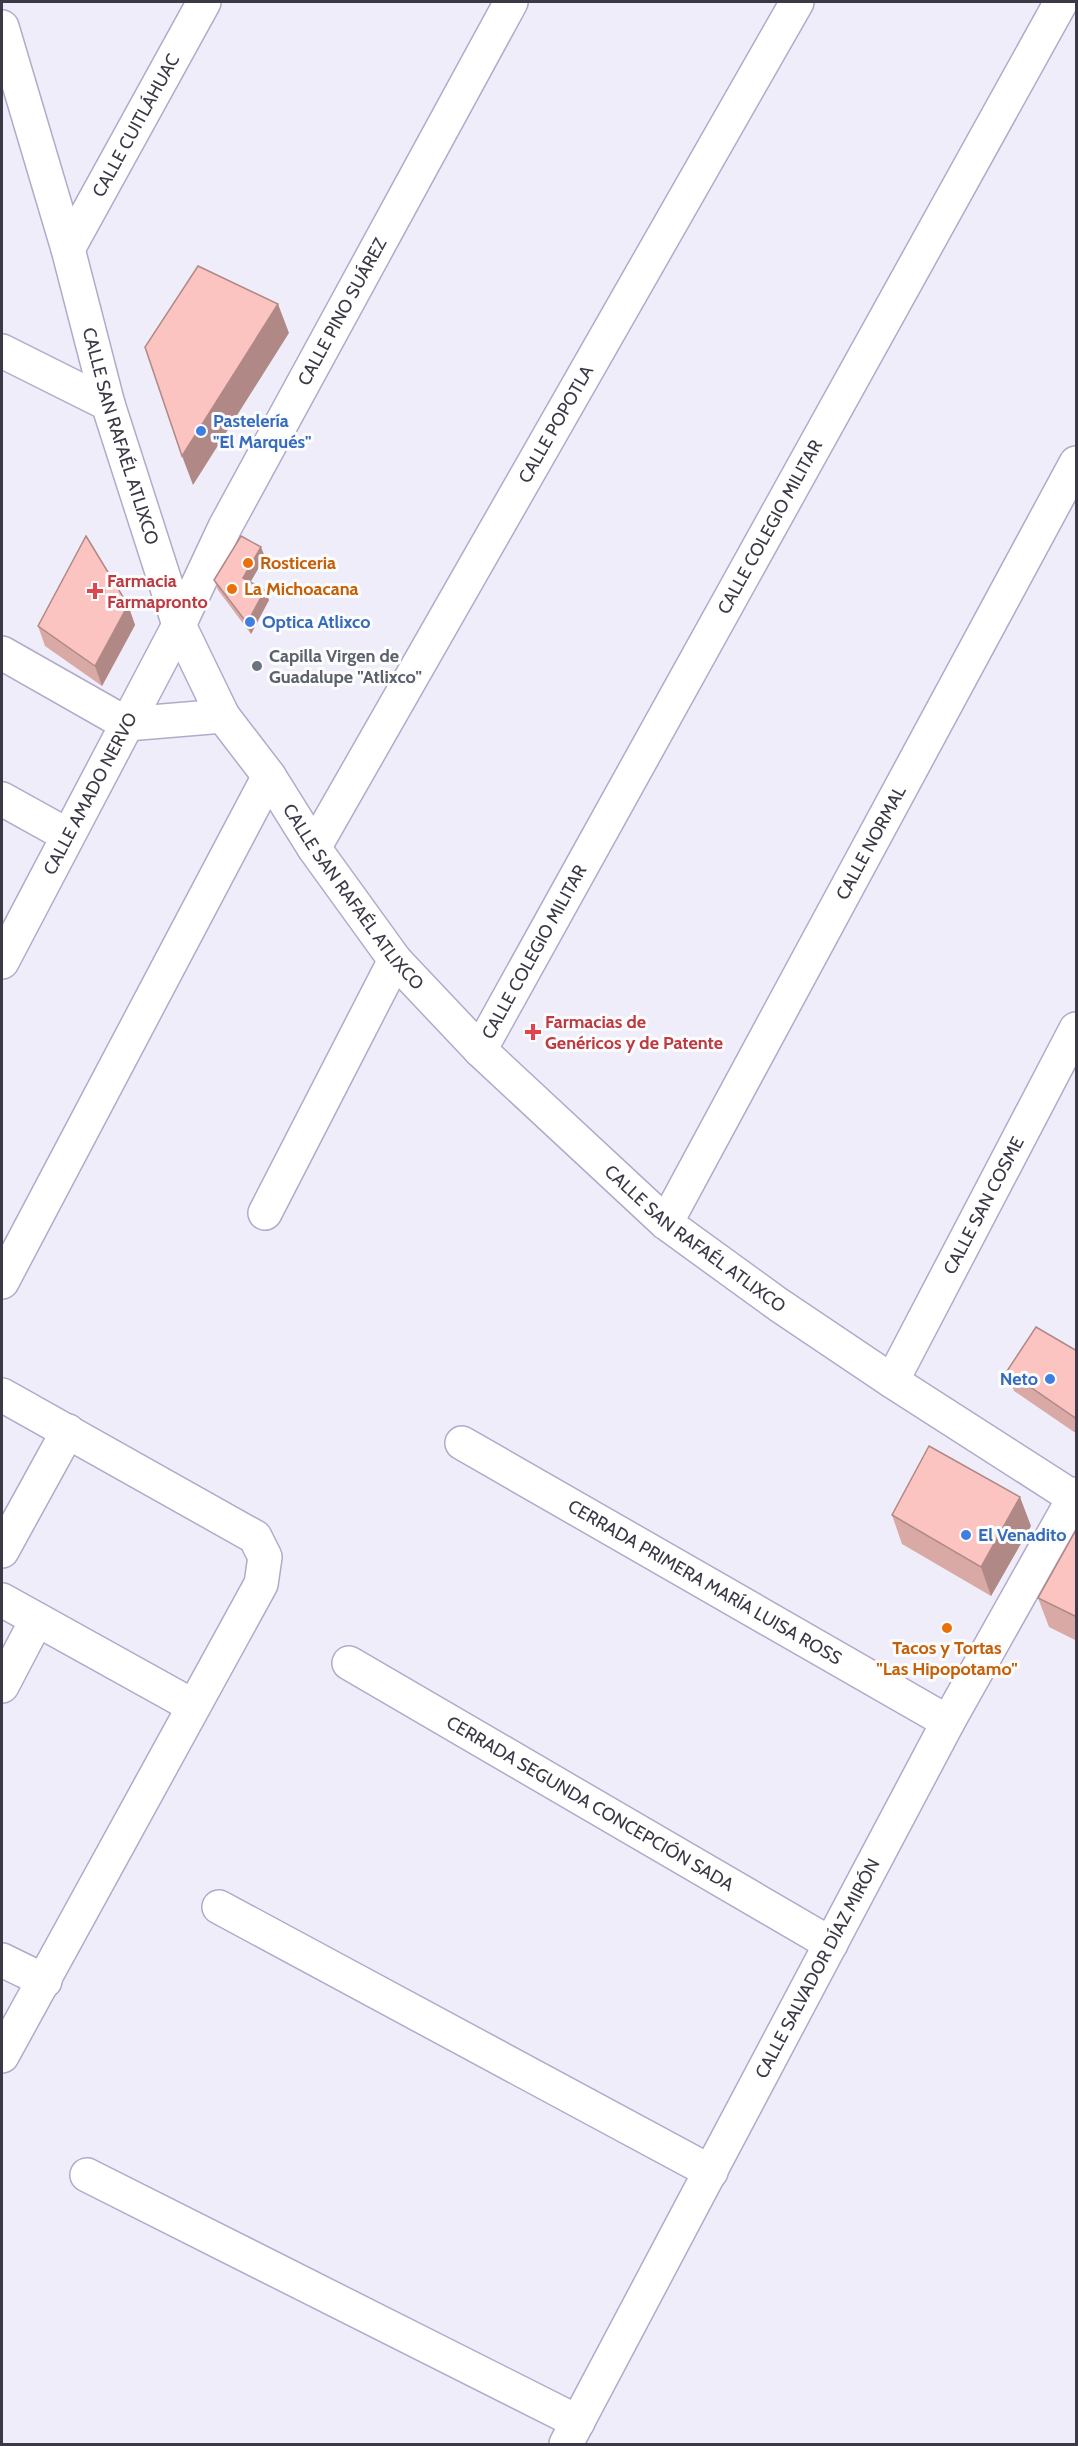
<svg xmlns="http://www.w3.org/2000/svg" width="1078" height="2446" font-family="Cabin,sans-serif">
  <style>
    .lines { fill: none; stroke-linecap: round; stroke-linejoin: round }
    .minor-casing { stroke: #b1aaca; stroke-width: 36 }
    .minor { stroke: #fff; stroke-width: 33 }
    .wall { fill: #d8a9a5 }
    .shaded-wall { fill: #b08986 }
    .building { fill: #fbc4c0; stroke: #b08986; stroke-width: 1.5 }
    .shop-dot { fill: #3f7fe0; stroke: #fcfcfc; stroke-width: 2 }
    .food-dot { fill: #e8710a; stroke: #fcfcfc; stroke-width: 2 }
    .health-dot { fill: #e0444e; stroke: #fcfcfc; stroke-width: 2 }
    .worship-dot { fill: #6b7280; stroke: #fcfcfc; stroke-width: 2 }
    .labels { text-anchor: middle; stroke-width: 6; stroke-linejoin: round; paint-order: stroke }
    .street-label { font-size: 18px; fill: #3c3946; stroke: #fcfcfc }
    .shop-label { font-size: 18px; font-weight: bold; fill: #366cbe; stroke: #fcfcfc; text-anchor: start }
    .food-label { font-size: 18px; font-weight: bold; fill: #c56008; stroke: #fcfcfc; text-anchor: start }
    .health-label { font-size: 18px; font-weight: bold; fill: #be3a42; stroke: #fcfcfc; text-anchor: start }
    .worship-label { font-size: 18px; font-weight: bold; fill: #5b616d; stroke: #fcfcfc; text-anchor: start }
  </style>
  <rect width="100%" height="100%" fill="#f0edfb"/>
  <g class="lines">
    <g class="minor-casing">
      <g id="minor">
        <path id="s1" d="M2,27L68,249L108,404L179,625L223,716L269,776L314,848L395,960L480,1050L666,1223L779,1305L892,1381L1076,1499"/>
        <path id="s2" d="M68,249L204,2"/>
        <path d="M2,351L108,404"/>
        <path d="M2,653L127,724L223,716"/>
        <path d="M2,799L67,835"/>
        <path id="s3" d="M314,848L797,2"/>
        <path id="s4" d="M2,962L179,625L225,527L511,2"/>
        <path id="s5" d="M480,1050L1061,2"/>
        <path d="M265,1213L395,960"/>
        <path id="s6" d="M666,1223L1076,463"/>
        <path d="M2,1282L269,776"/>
        <path id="s7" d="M892,1381L1076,1029"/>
        <path d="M2,1395L255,1537L265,1557L261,1584L2,2056"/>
        <path id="s8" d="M462,1443L948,1722"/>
        <path d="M2,1551L68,1431"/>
        <path d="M2,1600L193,1706"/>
        <path id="s9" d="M349,1663L831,1944"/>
        <path d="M2,1686L36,1621"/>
        <path d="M219,1907L711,2172"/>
        <path d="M2,1960L45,1981"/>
        <path d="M87,2175L578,2422"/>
        <path id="s10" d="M566,2444L948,1722L1076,1494"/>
      </g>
    </g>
    <use href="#minor" class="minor"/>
  </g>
  <path class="wall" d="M265,557L250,582L269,600L251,634L218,590L214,580Z
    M128,605L135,625L102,686L45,646L38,626Z
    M1077,1351V1434L1014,1391L1007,1371Z
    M892,1515L1031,1526L991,1596L902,1544Z
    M1077,1530V1641L1049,1627L1038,1598Z"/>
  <path class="shaded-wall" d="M278,304L289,333L193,485L182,456Z
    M261,547L265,557L247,588L243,578Z
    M265,590L269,600L251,634L247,623Z
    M128,605L135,625L102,686L95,666Z
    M1020,1497L1031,1526L991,1596L981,1567Z"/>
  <path class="building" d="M198,266L278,304L182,456L145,347Z
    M86,536L128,605L95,666L38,626Z
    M241,536L261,547L243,578L265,590L247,623L214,580Z
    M1036,1327L1077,1351V1419L1007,1371Z
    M929,1446L1020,1497L981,1567L892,1515Z
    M1076,1530H1077V1617L1038,1598Z"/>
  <g class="shop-dot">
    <circle cx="201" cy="431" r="6"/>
    <circle cx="250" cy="622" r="6"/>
    <circle cx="1050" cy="1379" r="6"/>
    <circle cx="966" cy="1535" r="6"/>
  </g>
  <g class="food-dot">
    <circle cx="248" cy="563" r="6"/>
    <circle cx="232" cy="589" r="6"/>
    <circle cx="947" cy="1628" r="6"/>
  </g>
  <g class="health-dot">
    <path d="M92 582h6v6h6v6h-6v6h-6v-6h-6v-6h6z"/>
    <path d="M530 1023h6v6h6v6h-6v6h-6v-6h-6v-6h6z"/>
  </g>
  <circle class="worship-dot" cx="257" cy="666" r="6"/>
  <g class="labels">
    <g class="street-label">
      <text dy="6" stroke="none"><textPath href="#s2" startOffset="141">CALLE CUITLÁHUAC</textPath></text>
      <text dy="6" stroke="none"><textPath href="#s4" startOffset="734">CALLE PINO SUÁREZ</textPath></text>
      <text dy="6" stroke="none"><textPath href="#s3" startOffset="488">CALLE POPOTLA</textPath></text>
      <text dy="6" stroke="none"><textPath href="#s1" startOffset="426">CALLE SAN RAFAÉL ATLIXCO</textPath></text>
      <text dy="6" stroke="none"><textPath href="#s5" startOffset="598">CALLE COLEGIO MILITAR</textPath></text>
      <text dy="6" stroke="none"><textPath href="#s4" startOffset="190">CALLE AMADO NERVO</textPath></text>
      <text dy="6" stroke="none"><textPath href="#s6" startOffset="432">CALLE NORMAL</textPath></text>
      <text dy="6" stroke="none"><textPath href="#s1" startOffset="948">CALLE SAN RAFAÉL ATLIXCO</textPath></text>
      <text dy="6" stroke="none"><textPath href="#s5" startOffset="112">CALLE COLEGIO MILITAR</textPath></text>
      <text dy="6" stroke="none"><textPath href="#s7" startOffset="198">CALLE SAN COSME</textPath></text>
      <text dy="6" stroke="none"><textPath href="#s1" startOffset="1434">CALLE SAN RAFAÉL ATLIXCO</textPath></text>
      <text dy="6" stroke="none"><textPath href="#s8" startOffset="280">CERRADA PRIMERA MARÍA LUISA ROSS</textPath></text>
      <text dy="6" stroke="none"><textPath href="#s9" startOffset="279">CERRADA SEGUNDA CONCEPCIÓN SADA</textPath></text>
      <text dy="6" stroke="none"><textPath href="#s10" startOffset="538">CALLE SALVADOR DÍAZ MIRÓN</textPath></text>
    </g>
    <g class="shop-label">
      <text x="213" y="427">Pastelería<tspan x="213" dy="21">"El Marqués"</tspan></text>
      <text x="262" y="628">Optica Atlixco</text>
      <text x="1038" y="1385" text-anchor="end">Neto</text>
      <text x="978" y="1541">El Venadito</text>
    </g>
    <g class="food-label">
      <text x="260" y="569">Rosticeria</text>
      <text x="244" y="595">La Michoacana</text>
      <text x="947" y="1654" text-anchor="middle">Tacos y Tortas<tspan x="947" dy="21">"Las Hipopotamo"</tspan></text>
    </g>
    <g class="health-label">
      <text x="107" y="587">Farmacia<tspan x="107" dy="21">Farmapronto</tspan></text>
      <text x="545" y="1028">Farmacias de<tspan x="545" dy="21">Genéricos y de Patente</tspan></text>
    </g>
    <g class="worship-label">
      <text x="269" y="662">Capilla Virgen de<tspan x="269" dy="21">Guadalupe "Atlixco"</tspan></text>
    </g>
  </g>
  <rect width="1078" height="2446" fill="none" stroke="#3c3946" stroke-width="6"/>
</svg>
